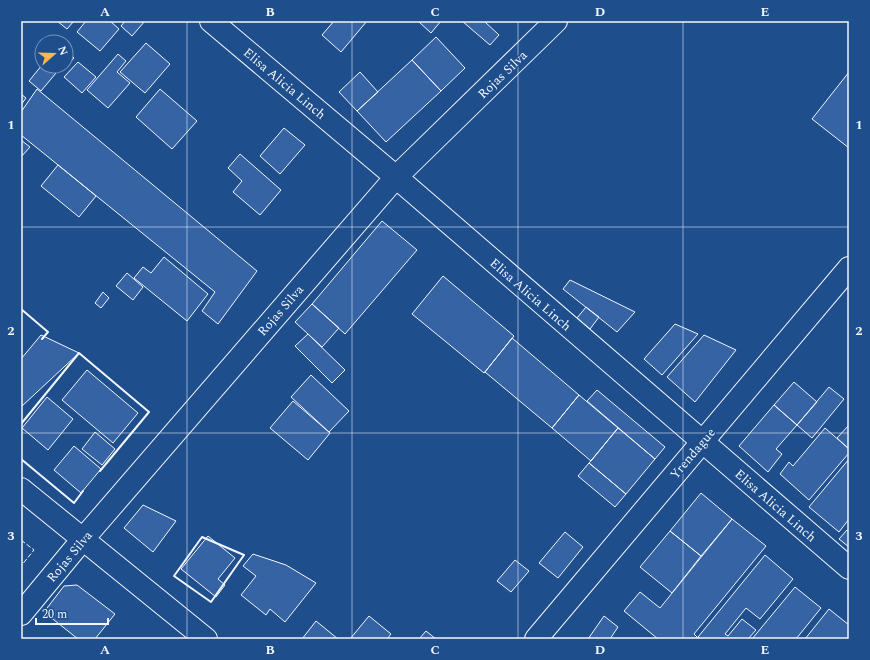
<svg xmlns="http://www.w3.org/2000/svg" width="870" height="660" font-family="Spectral,serif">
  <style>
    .building { fill: #3563a3; stroke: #f2f6ff }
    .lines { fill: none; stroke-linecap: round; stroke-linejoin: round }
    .street-casing { stroke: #f2f6ff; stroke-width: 24 }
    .street { stroke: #1f4e8c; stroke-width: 22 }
    .fence { stroke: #f2f6ff; stroke-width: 1; stroke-dasharray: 5 2; stroke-linecap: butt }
    .wall { stroke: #f2f6ff; stroke-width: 2 }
    .grid { fill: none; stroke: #f2f6ff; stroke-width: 1; stroke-opacity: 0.55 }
    .labels { text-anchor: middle; stroke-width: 3; stroke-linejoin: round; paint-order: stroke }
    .street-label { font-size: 13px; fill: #f2f6ff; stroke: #1f4e8c }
    .neatline { fill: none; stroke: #f2f6ff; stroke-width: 1.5 }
    .grid-label { font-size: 13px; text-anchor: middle; font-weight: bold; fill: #f2f6ff }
  </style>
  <rect width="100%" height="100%" fill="#1f4e8c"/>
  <path class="building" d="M57,21H74L67,29Z
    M86,21H110L119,29L100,51L77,32Z
    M125,21H145L132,36L121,26Z
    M334,21H367L341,52L322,35Z
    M418,21H441L431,33Z
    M462,21H484L499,35L490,45Z
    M436,37L465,68L441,91L412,60Z
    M146,43L170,64L145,93L120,72Z
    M66,50L74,58L66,67L65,66Z
    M118,54L126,61L117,72L130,83L108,108L87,90Z
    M412,60L441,91L386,142L357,111Z
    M78,62L96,77L82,93L64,77Z
    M42,65L56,73L41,91L29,81Z
    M360,72L378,92L357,111L339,92Z
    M849,72V148L812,119Z
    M37,89L257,271L218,324L202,311L215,292L21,135V112Z
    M160,89L197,121L172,149L136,117Z
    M21,94L26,98L21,105Z
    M284,128L305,145L280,174L260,156Z
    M21,140L30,147L21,157Z
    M240,154L281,190L260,215L233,192L242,181L228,168Z
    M58,165L96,196L79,217L41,186Z
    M382,221L417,250L345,334L312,304Z
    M164,257L208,294L187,321L134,278L143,267L151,273Z
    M127,273L143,287L133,300L116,286Z
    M443,276L514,336L484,373L412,314Z
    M570,280L635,312L617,332L563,289Z
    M103,292L109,298L101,308L95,303Z
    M312,304L339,328L322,347L295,322Z
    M586,307L599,317L590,329L577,318Z
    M675,324L698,334L662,375L644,359Z
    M308,334L345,370L332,383L295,346Z
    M41,335L79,353L21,407V359Z
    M704,335L736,350L695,402L667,377Z
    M512,338L579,395L552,428L485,372Z
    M87,370L138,413L113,443L62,400Z
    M311,375L349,411L329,432L291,397Z
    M794,382L817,402L797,425L774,405Z
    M829,387L844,399L812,438L797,425Z
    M597,390L665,447L655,459L587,401Z
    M579,395L618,428L591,461L552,428Z
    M47,397L73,419L48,450L22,428Z
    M293,401L330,433L308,460L270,428Z
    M774,405L797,425L776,449L782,454L768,472L739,446Z
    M849,425V449L837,438Z
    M618,428L655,459L626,494L589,463Z
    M825,428L849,449V453L809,500L780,474L789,462L793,466Z
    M95,432L115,449L102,465L82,449Z
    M74,446L101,469L81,493L54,470Z
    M849,459V519L839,532L809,507Z
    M589,463L626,494L615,507L578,476Z
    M701,493L732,519L701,556L670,531Z
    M143,505L176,521L153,552L124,528Z
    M732,519L766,546L694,634L699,639H658L624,611L640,592L660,608Z
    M847,530L849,531V547L839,539Z
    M670,531L701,556L672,593L640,567Z
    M565,532L583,547L558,578L539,563Z
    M208,536L235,558L218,579L225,585L216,597L181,569Z
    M253,554L286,565L316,583L285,622L270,609L266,615L241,595L256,576L243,566Z
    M765,555L793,579L760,619L746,608L725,634L728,636L742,619L756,630L748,639H699L698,637Z
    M515,560L529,571L511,592L497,581Z
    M77,585L115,614L95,639H78L44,612L64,586Z
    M795,587L821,608L796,639H752Z
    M829,609L849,625V639H805Z
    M369,616L391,634L387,639H350Z
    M604,616L618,627L610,639H588Z
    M316,621L338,639H302Z
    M426,631L436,639H419Z"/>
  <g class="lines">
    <g class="street-casing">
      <path id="street" d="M211,21L396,177L849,568
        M21,489L206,639
        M21,614L83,539L396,177L556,21
        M536,639L849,268"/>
    </g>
    <use href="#street" class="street"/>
    <path class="fence" d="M21,540L34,550L21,566"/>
    <path class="wall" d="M21,309L48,332L42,339
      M21,424L79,353L149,412L100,471
      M21,459L74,503L83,491
      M202,537L244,555L211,602L174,576Z"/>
  </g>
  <path class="grid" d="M187,21V639M352,21V639M518,21V639M683,21V639M21,227H849M21,433H849"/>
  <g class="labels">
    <g class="street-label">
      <text transform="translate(502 74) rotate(-44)" y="5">Rojas Silva</text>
      <text transform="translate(285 83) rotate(40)" y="5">Elisa Alicia Linch</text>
      <text transform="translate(531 294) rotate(41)" y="5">Elisa Alicia Linch</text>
      <text transform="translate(280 310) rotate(-49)" y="5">Rojas Silva</text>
      <text transform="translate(692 453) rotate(-50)" y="5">Yrendague</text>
      <text transform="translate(776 505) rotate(41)" y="5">Elisa Alicia Linch</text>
      <text transform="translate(69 556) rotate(-50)" y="5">Rojas Silva</text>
    </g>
  </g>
  <rect width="870" height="660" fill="none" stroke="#1f4e8c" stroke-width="44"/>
  <g transform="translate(54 54) rotate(70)"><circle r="19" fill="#1f4e8c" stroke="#7391ba"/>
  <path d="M0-3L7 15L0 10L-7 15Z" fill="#ffb74d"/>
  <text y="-6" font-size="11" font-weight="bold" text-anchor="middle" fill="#f2f6ff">N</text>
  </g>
  <path d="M36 618v6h72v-6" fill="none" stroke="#f2f6ff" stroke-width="2"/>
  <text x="42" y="618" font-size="12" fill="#f2f6ff" stroke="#1f4e8c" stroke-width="3" paint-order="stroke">20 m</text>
  <rect x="22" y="22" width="826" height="616" class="neatline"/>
  <g class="grid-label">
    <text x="105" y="16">A</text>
    <text x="270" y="16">B</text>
    <text x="435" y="16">C</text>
    <text x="600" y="16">D</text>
    <text x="765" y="16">E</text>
    <text x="11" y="129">1</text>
    <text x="859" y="129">1</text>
    <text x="11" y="335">2</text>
    <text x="859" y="335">2</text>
    <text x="11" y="540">3</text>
    <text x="859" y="540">3</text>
    <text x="105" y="654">A</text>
    <text x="270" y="654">B</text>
    <text x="435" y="654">C</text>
    <text x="600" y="654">D</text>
    <text x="765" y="654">E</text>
  </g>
</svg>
